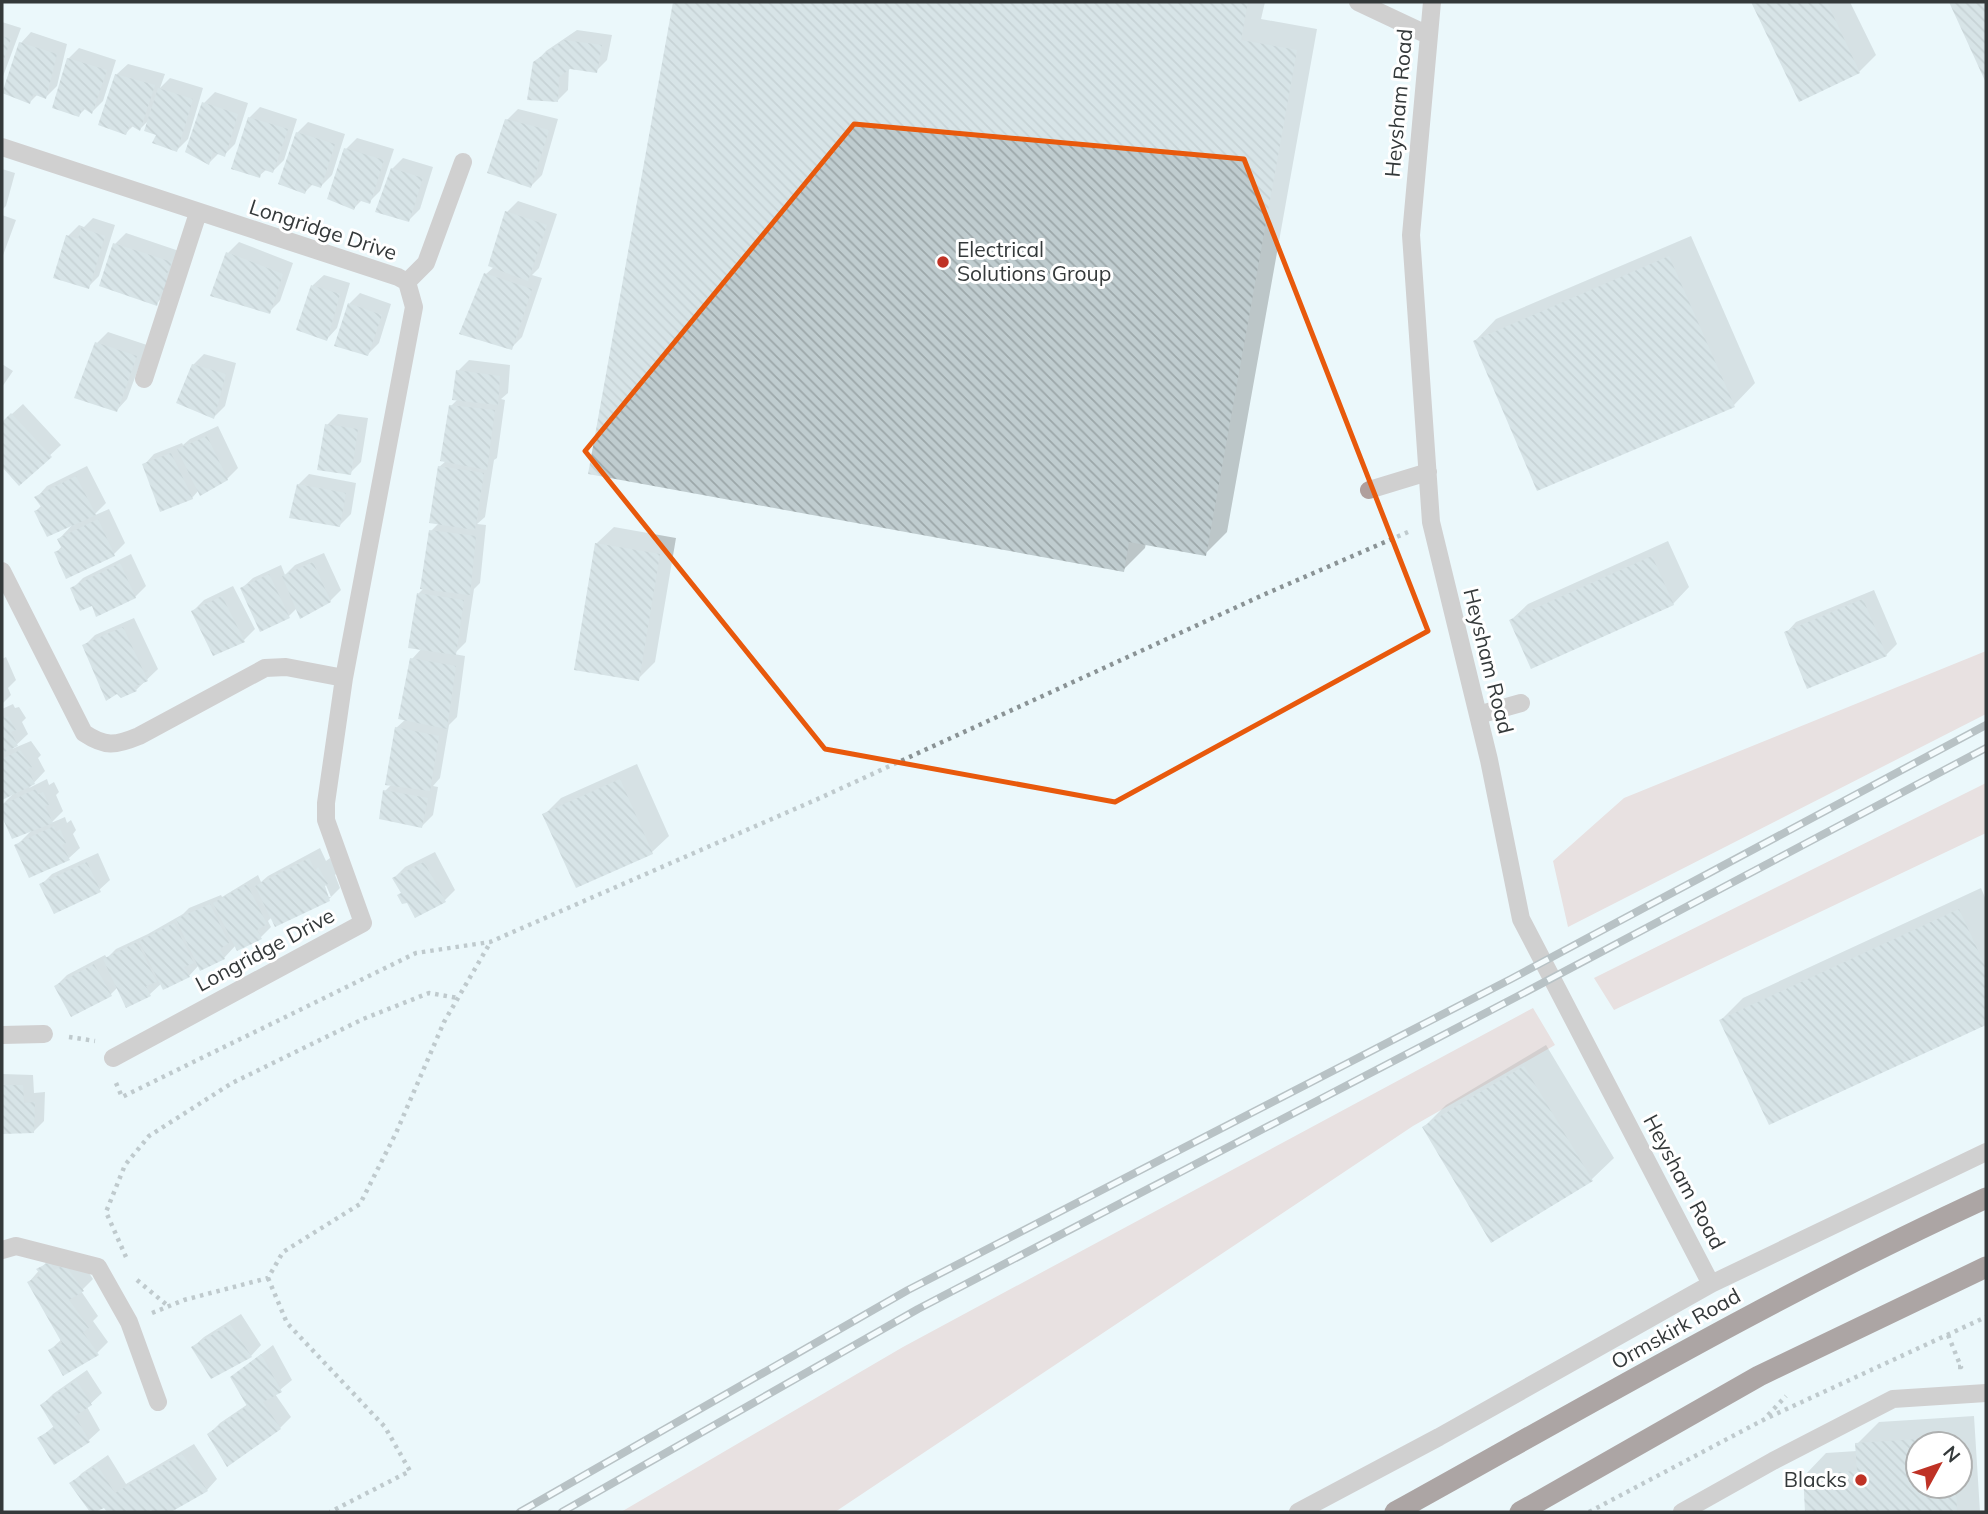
<svg xmlns="http://www.w3.org/2000/svg" width="1988" height="1514" font-family="Mulish,sans-serif">
  <style>
    .grass { fill: #e4c5c0 }
    .shadow { fill: #0003; fill-rule: evenodd }
    .building { fill: url(#building-back-hatch) }
    .lines { fill: none; stroke-linecap: round; stroke-linejoin: round }
    .path { stroke: #8a9395; stroke-width: 4.5; stroke-dasharray: 3.5 5; stroke-linecap: butt }
    .minor { stroke: #b09f9c; stroke-width: 18 }
    .highway { stroke: #61413b; stroke-width: 21 }
    .rail-casing { stroke: #7a8284; stroke-width: 8 }
    .rail { stroke: #fff; stroke-width: 5; stroke-dasharray: 16; stroke-linecap: butt }
    .marked { fill: none; stroke: #e8590c; stroke-width: 5; stroke-linejoin: round }
    .poi-dot { fill: #bf3225; stroke: #fff; stroke-width: 2.5 }
    .labels { text-anchor: middle; stroke-width: 6; stroke-linejoin: round; paint-order: stroke }
    .street-label { font-size: 21px; fill: #34393a; stroke: #fff }
    .poi-label { font-size: 21px; fill: #34393a; stroke: #fff; text-anchor: start }
  </style>
  <defs>
    <pattern id="building-back-hatch" width="6" height="6" patternUnits="userSpaceOnUse" patternTransform="scale(1.75)"><rect width="6" height="6" fill="#bfcccf"/><path d="M-1 5l2 2M0 0l6 6M5-1l2 2" fill="none" stroke="#9ca7a9"/></pattern>
  </defs>
  <rect width="100%" height="100%" fill="#ebf8fb"/>
  <path class="grass" d="M1986,651V714L1568,927L1553,861L1624,798Z
    M1986,783V833L1614,1010L1594,978Z
    M1533,1008L1555,1045L1413,1126L835,1512H621L903,1347Z"/>
  <path class="shadow" d="M675,2H1265L1261,19L1317,29L1227,532L1205,554L1146,543L1145,548L1123,570L591,473Z
    M1753,2H1850L1876,55L1859,72L1799,100Z
    M1951,2H1986V78Z
    M2,22L21,28L2,79Z
    M577,30L612,35L607,60L596,71L569,67L568,90L557,101L535,63L546,51Z
    M31,32L67,44L57,86L46,97L38,94L30,102L21,43Z
    M79,48L116,60L103,101L92,112L86,108L79,115L68,59Z
    M128,64L165,74L160,88L170,78L203,88L188,139L177,150L159,134L150,119L140,129L134,125L126,133L100,124L117,74Z
    M215,92L248,103L235,144L224,155L219,153L209,163L204,103Z
    M260,107L297,119L284,160L273,171L267,169L259,176L249,118Z
    M518,109L558,119L542,175L531,186L507,120Z
    M308,122L345,134L332,175L321,186L313,184L305,192L297,133Z
    M357,138L394,149L380,191L369,202L362,200L354,208L346,149Z
    M403,158L433,167L420,209L409,220L392,169Z
    M2,169L15,173L6,206L2,210Z
    M518,201L557,214L539,268L532,275L542,278L522,337L511,348L486,274L494,267L507,212Z
    M2,215L16,220L2,258Z
    M93,218L115,225L99,276L88,287L68,236L79,225L84,227Z
    M126,233L182,252L167,293L156,304L115,244Z
    M1691,236L1755,383L1734,405L1475,341L1496,319Z
    M239,242L293,263L280,301L269,312L228,253Z
    M324,275L350,283L337,328L327,339L298,329L313,285Z
    M360,293L391,304L379,343L368,354L336,345L350,303Z
    M108,332L147,345L127,399L117,410L97,343Z
    M204,354L236,363L225,406L214,417L193,365Z
    M469,360L510,365L508,393L501,399L505,400L497,458L494,460L485,517L477,524L486,525L480,583L474,589L466,642L454,654L465,656L457,717L449,725L440,778L433,786L438,787L433,815L422,826L385,791L392,784L396,728L406,719L412,659L422,648L419,593L425,587L431,531L439,523V467L446,461L451,406L458,399V371Z
    M2,364L13,371L2,387Z
    M23,404L61,445L19,484L2,464V423Z
    M338,414L368,418L361,462L350,473L327,425Z
    M218,426L238,468L227,479L199,490L192,498L144,465L154,454L182,443L183,445L190,439Z
    M87,466L106,503L93,516L109,509L125,543L114,554L67,577L56,553L62,546L59,539L74,523L36,511L42,505L37,497L47,486Z
    M309,474L356,483L351,514L340,525L298,485Z
    M614,527L676,538L655,662L638,679L597,543Z
    M1668,541L1689,587L1673,604L1511,620L1528,604Z
    M324,553L341,590L330,601L297,608L289,616L242,588L253,578L281,565L285,575L295,565Z
    M131,554L146,586L135,597L92,604L72,589L83,578Z
    M233,586L255,629L244,640L193,611L204,600Z
    M1874,590L1897,644L1886,655L1786,633L1796,622Z
    M134,618L158,669L136,690L84,646L95,635Z
    M6,657L16,680L8,688L11,695L2,704V659Z
    M13,704L15,708L19,707L26,718L22,722L28,734L12,749L31,741L41,755L38,758L45,771L29,788L47,779L49,785L54,782L59,792L56,795L63,811L51,823L65,817L67,823L71,820L76,830L73,834L80,848L69,858L16,846L33,829L13,837L2,813V805L15,792L2,798V709Z
    M637,764L669,836L652,852L577,886L544,815L561,798Z
    M320,848L326,861L330,858L338,872L335,875L340,888L329,899L276,924L272,917L268,921L271,927L261,937L236,945L224,958L199,965L189,976L162,983L150,994L118,987L111,994L56,986L67,975L105,955L107,958L116,949L148,934L183,914L189,908L221,895L222,897L258,875L261,882L268,876ZM323,878L331,897H327Z
    M435,852L455,890L445,900L402,892L394,878L405,867Z
    M98,853L110,880L99,890L41,885L52,874Z
    M1981,888L1986,900V1023L1769,1123L1721,1020L1743,998Z
    M1546,1045L1614,1158L1592,1179L1492,1240L1424,1127L1446,1105Z
    M2,1074L33,1075L34,1093L45,1092L44,1121L33,1132H2Z
    M77,1255L93,1279L81,1291L98,1316L93,1321L108,1342L97,1353L50,1350L62,1339L29,1282L49,1259Z
    M241,1314L261,1345L251,1356L193,1347L204,1337Z
    M273,1345L292,1380L275,1394L291,1417L280,1428L209,1434L220,1423L248,1404L232,1377Z
    M87,1370L102,1393L87,1407L100,1430L89,1440L39,1439L55,1425L42,1405L53,1394Z
    M1974,1416L1980,1512H1807L1805,1475L1826,1453L1857,1451V1444L1879,1422ZM1918,1444H1960V1486H1918Z
    M194,1444L217,1479L207,1490L167,1512H155L152,1508L144,1512H109L104,1505L92,1512L71,1484L82,1473L108,1455L126,1484Z"/>
  <path class="building" d="M673,2H1248L1241,40L1297,50L1206,556L1129,542L1124,572L588,474Z
    M1751,2H1827L1860,73L1799,102Z
    M1949,2H1986V83Z
    M2,36L11,39L2,65Z
    M564,40L602,45L597,73L570,69L559,77L558,102L527,100L533,62Z
    M19,42L57,54L46,99L33,94L30,104L2,93Z
    M67,58L107,70L92,114L83,108L79,117L52,108Z
    M115,74L155,85L140,131L130,125L126,135L98,125Z
    M158,88L193,99L177,152L152,143L156,135L144,131Z
    M202,102L238,114L225,157L213,152L209,165L185,152Z
    M248,117L288,129L273,173L262,169L260,178L231,169Z
    M505,119L549,130L531,188L487,173Z
    M296,132L335,144L321,188L309,184L305,194L278,184Z
    M344,148L384,160L370,204L358,200L354,210L327,199Z
    M391,168L423,178L409,222L375,212Z
    M505,211L547,225L528,281L488,266Z
    M81,228L105,236L89,289L53,278L66,235L78,239Z
    M113,243L172,262L166,276L170,277L163,292L161,290L157,306L99,286Z
    M226,252L283,274L270,314L210,296Z
    M1669,256L1735,407L1537,491L1473,341Z
    M484,273L532,289L512,350L459,334Z
    M311,285L340,294L327,341L296,330Z
    M348,303L382,315L368,356L334,346Z
    M95,342L137,356L117,412L74,398Z
    M192,364L226,374L214,419L176,403Z
    M456,370L500,376L498,405L452,400Z
    M449,405L495,410L487,470L440,461Z
    M11,413L52,457L19,486L2,467V422Z
    M325,424L358,429L351,475L317,470Z
    M207,436L228,480L200,496L177,449Z
    M171,453L193,499L160,512L142,464Z
    M438,466L484,473L475,530L429,523Z
    M76,476L96,515L47,537L34,511L42,508L34,497Z
    M297,484L346,493L340,527L289,518Z
    M98,519L115,556L66,579L54,552L62,549L57,539Z
    M429,530L476,536L470,595L420,589Z
    M595,543L660,554L639,681L574,670Z
    M1652,556L1674,605L1531,669L1509,620Z
    M313,562L331,602L300,619L282,576Z
    M120,563L136,598L96,617L92,606L80,611L70,588Z
    M269,574L290,618L260,632L240,588Z
    M417,593L464,600L456,655L408,648Z
    M222,596L245,642L213,656L191,611Z
    M1863,599L1887,656L1807,689L1784,632Z
    M123,627L148,681L134,687L137,691L121,698L117,694L106,701L82,645Z
    M410,658L456,666L447,729L398,719Z
    M2,712L4,718L8,716L16,730L11,732L18,746L2,753Z
    M395,727L439,736L430,791L385,785Z
    M20,750L32,767L28,769L35,784L2,800V759Z
    M620,779L653,854L576,888L542,814Z
    M36,789L38,794L43,792L49,805L45,806L53,823L12,839L2,817V805Z
    M383,790L428,798L422,828L379,819Z
    M54,826L56,832L60,829L66,843L62,845L70,860L29,878L14,845Z
    M309,858L315,871L318,867L328,884L325,886L330,901L275,927L255,886Z
    M87,862L101,892L54,914L39,884Z
    M424,862L446,902L415,918L407,903L402,904L397,895L401,893L392,878Z
    M247,884L267,924L257,930L262,939L237,951L213,903Z
    M210,904L229,943L220,949L225,959L200,971L176,919Z
    M1959,909L1986,968V1025L1769,1125L1719,1020Z
    M174,923L194,963L184,967L190,977L163,990L139,941Z
    M137,942L157,982L146,986L151,996L126,1008L103,959Z
    M94,964L112,996L71,1017L54,986Z
    M1524,1066L1593,1181L1491,1243L1422,1127Z
    M2,1085H23L24,1103L35,1102L34,1133L2,1134Z
    M50,1262L54,1270L65,1265L84,1291L69,1300L89,1328L83,1332L99,1355L63,1376L48,1350L62,1343L27,1282L41,1275L36,1269Z
    M230,1324L252,1357L211,1379L191,1347Z
    M261,1354L282,1392L263,1402L281,1429L227,1467L207,1434L247,1406L230,1377Z
    M76,1380L92,1405L75,1416L90,1442L54,1465L37,1438L54,1428L40,1405Z
    M1953,1437V1444H1918V1486H1956L1957,1512H1805L1803,1474L1857,1471L1855,1443Z
    M182,1454L208,1491L171,1512H153L151,1510L147,1512H107L104,1508L95,1512H90L69,1483L97,1465L115,1493Z"/>
  <g class="lines">
    <path class="path" d="M69,1037L95,1041
      M116,1083L122,1097L416,953L490,942L820,798L1263,595L1408,532
      M126,1257L106,1212L125,1165L149,1136L232,1083L363,1019L429,993L458,998
      M268,1278L287,1323L385,1427L410,1471L330,1512
      M137,1280L168,1306
      M152,1313L184,1300L268,1278L283,1252L360,1204L396,1133L444,1022L490,943
      M1948,1335L1961,1367H1958
      M1768,1415L1786,1396
      M1589,1512L1765,1419L1986,1317"/>
    <path class="minor" d="M1358,2L1428,35
      M1432,2L1411,235L1431,522L1489,760L1521,919L1711,1284
      M2,147L398,277L407,282L414,307L344,678L326,803V820L363,923L113,1058
      M407,282L426,263L463,162
      M144,379L198,213
      M1369,490L1428,472
      M2,571L84,733C105,747 115,746 139,736L265,668L286,667L344,678
      M1478,715L1521,703
      M2,1035L44,1034
      M2,1250L16,1246L98,1267L129,1322L158,1402
      M1298,1512L1439,1437L1711,1284L1986,1152
      M1682,1512L1773,1461L1893,1399L1986,1393"/>
    <path class="highway" d="M1395,1512C1590,1404 1783,1291 1986,1198
      M1520,1512L1759,1376L1986,1267"/>
    <g class="rail-casing">
      <path id="rail" d="M520,1512L908,1290L1511,979L1986,725
        M562,1512L918,1309L1520,995L1986,748"/>
    </g>
    <use href="#rail" class="rail"/>
  </g>
  <path d="M0 0H1988V1514H0ZM854,124L1244,159L1428,631L1115,802L825,749L585,451Z" fill="#ebf8fb" fill-opacity=".55" fill-rule="evenodd"/>
  <path class="marked" d="M854,124L1244,159L1428,631L1115,802L825,749L585,451Z"/>
  <g class="poi-dot">
    <circle cx="943" cy="262" r="7"/>
    <circle cx="1861" cy="1480" r="7"/>
  </g>
  <g class="labels">
    <g class="street-label">
      <text transform="translate(1399 103) rotate(-85)" y="7">Heysham Road</text>
      <text transform="translate(323 230) rotate(18)" y="7">Longridge Drive</text>
      <text transform="translate(1488 661) rotate(76)" y="7">Heysham Road</text>
      <text transform="translate(265 950) rotate(-28)" y="7">Longridge Drive</text>
      <text transform="translate(1684 1182) rotate(62)" y="7">Heysham Road</text>
      <text transform="translate(1676 1329) rotate(-29)" y="7">Ormskirk Road</text>
    </g>
    <g class="poi-label">
      <text x="957" y="257">Electrical<tspan x="957" dy="24">Solutions Group</tspan></text>
      <text x="1847" y="1487" text-anchor="end">Blacks</text>
    </g>
  </g>
  <rect width="1988" height="1514" fill="none" stroke="#34393a" stroke-width="7"/>
  <g transform="translate(1939 1465) rotate(50)"><circle r="33" fill="#ffffff" stroke="#aeb0b0" stroke-width="2"/>
  <path d="M0-5L12 26L0 18L-12 26Z" fill="#bf3225"/>
  <text y="-10" font-size="19" font-weight="bold" text-anchor="middle" fill="#34393a">N</text>
  </g>
</svg>
